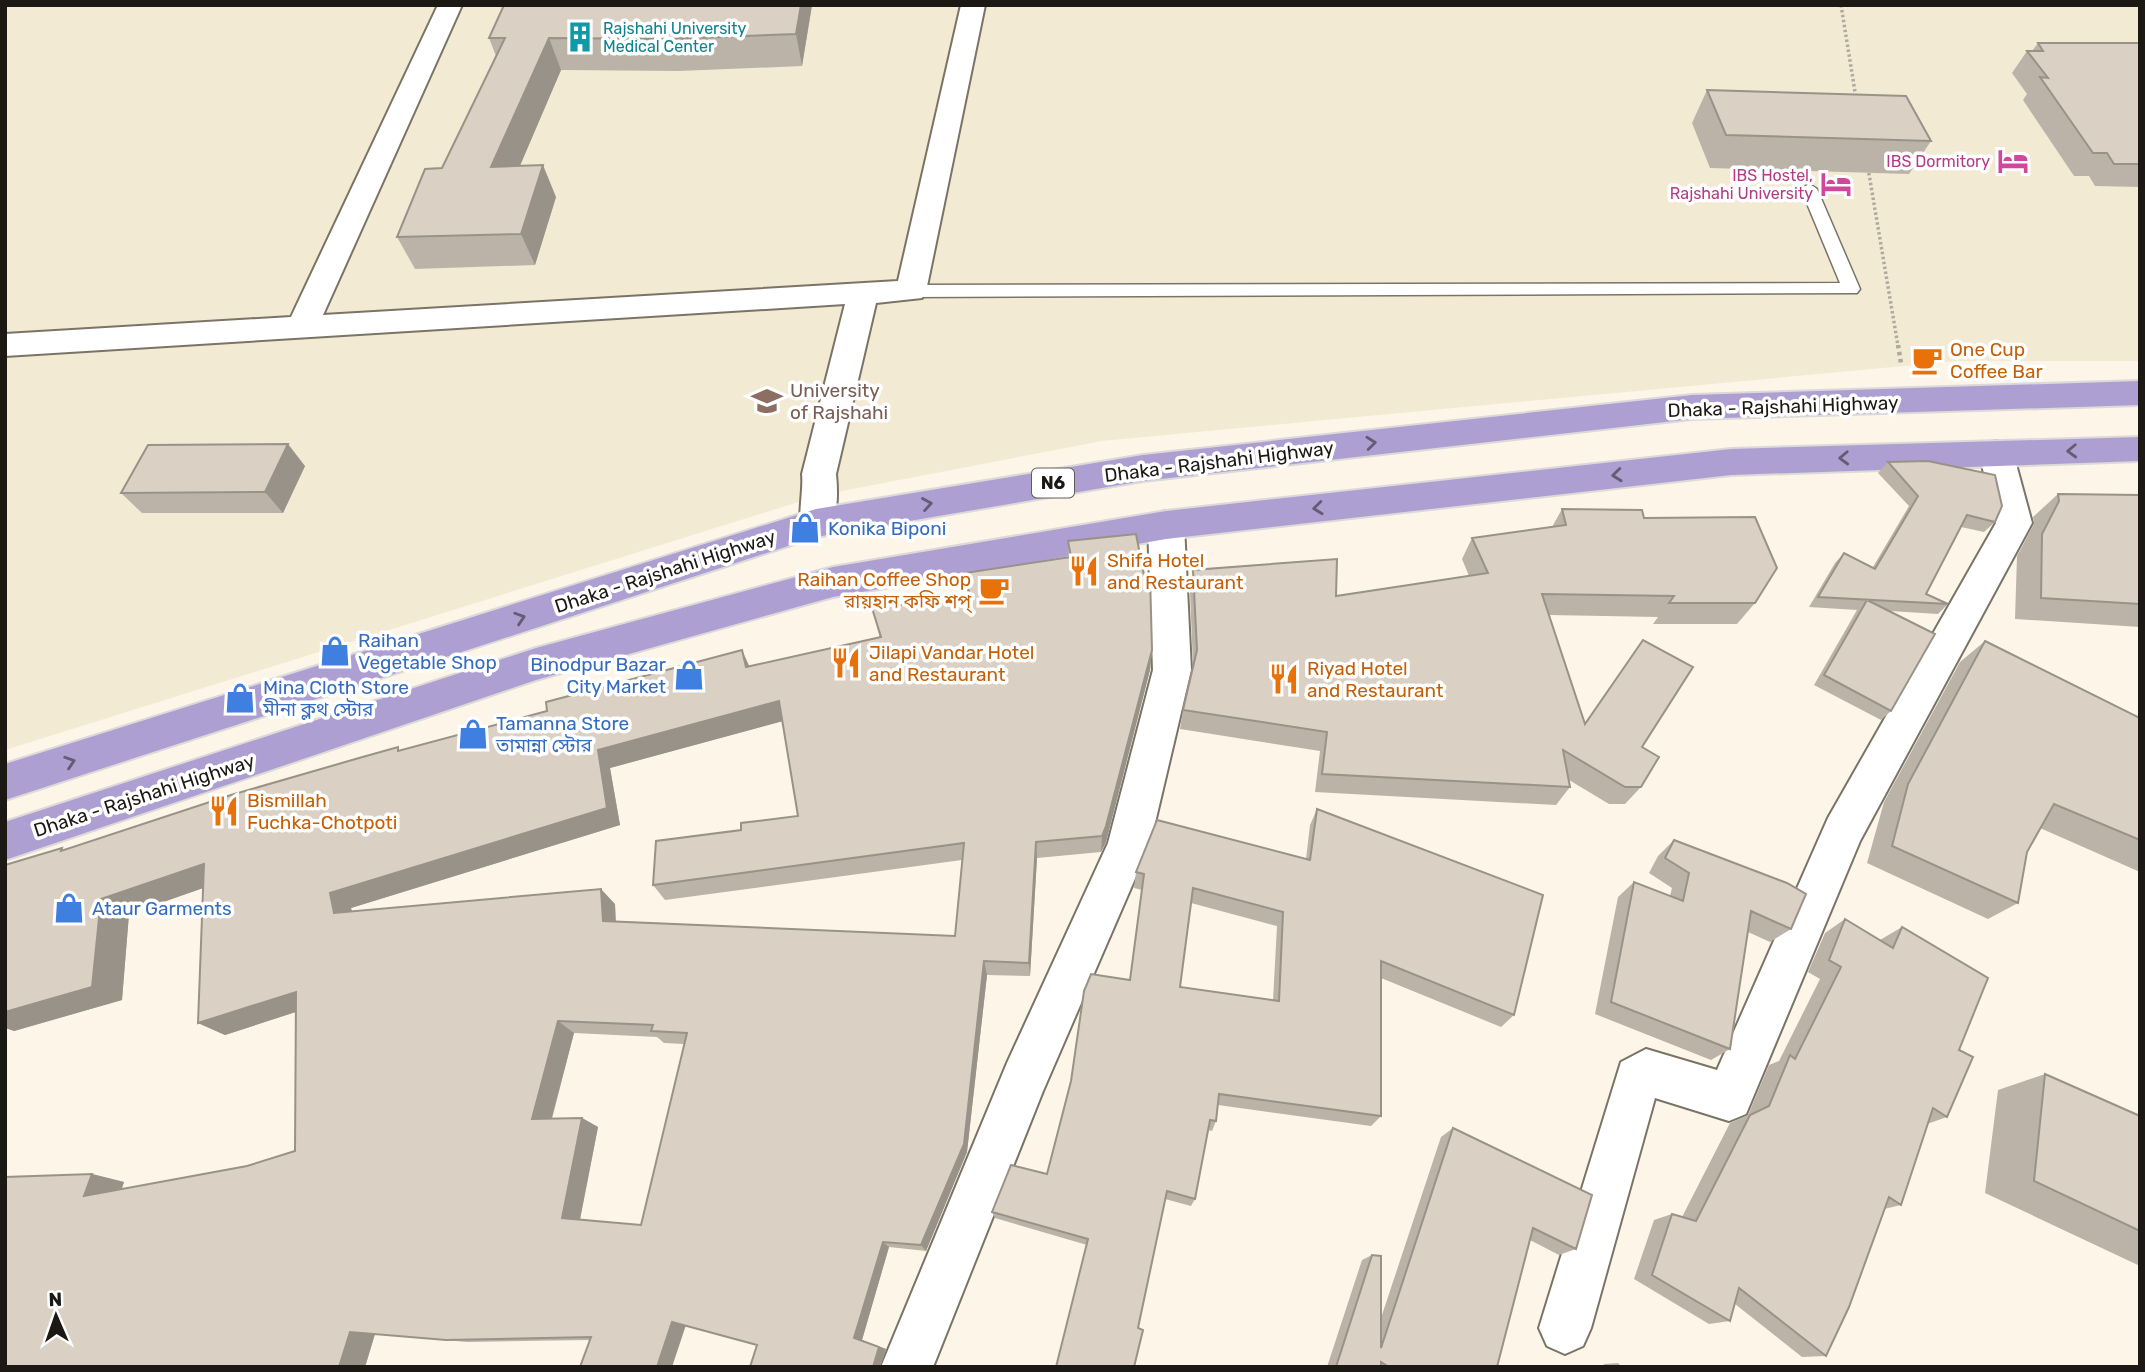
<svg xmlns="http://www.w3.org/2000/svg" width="2145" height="1372" font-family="Rubik,'Noto Sans Bengali',sans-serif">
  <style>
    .built { fill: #f3ead4 }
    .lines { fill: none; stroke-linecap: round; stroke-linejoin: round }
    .service-casing { stroke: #7a7467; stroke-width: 3 }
    .minor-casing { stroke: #7a7467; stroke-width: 4 }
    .trunk-casing { stroke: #dbdad9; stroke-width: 4 }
    .path-far1 { stroke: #afaa9f; stroke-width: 3.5; stroke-dasharray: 2.5 2.5; stroke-linecap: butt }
    .path { stroke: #afaa9f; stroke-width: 4.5; stroke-dasharray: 3.5 3.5; stroke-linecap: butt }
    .service { fill: #fff; fill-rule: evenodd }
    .minor { fill: #fff; fill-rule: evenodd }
    .trunk { fill: #ae9fd2; fill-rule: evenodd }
    .wall { fill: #bbb3a8; fill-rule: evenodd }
    .shaded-wall { fill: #999288 }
    .building { fill: #dad0c3; stroke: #999288; stroke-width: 2; fill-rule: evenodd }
    .oneway { stroke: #655c73 }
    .labels { text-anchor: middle; stroke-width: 7; stroke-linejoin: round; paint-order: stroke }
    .far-culture-label { font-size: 16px; fill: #0d838f; stroke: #fff; text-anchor: start }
    .far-hotel-label { font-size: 16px; fill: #b23c85; stroke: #fff; text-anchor: end }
    .shield { fill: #fff; stroke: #605e5a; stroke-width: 2 }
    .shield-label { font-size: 18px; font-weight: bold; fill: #1c1914 }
    .food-label { font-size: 19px; fill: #c56008; stroke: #fff; text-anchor: start }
    .education-label { font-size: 19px; fill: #785e54; stroke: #fff; text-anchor: start }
    .street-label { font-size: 19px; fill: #1c1914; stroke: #fff }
    .shop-label { font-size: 19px; fill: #366cbe; stroke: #fff; text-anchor: start }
  </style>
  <rect width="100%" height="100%" fill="#fdf6e8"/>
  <path class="built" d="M5,5H2140V361H1958L1102,441L821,495L5,750Z"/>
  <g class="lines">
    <g class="service-casing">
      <path id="service" d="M1809,184L1817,189L1860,289L1857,293L911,297L902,291L911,285L1840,283L1801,189Z"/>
    </g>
    <g class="minor-casing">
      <path id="minor" d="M438,5H462L323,315L898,281L961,5H985L926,291L922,298L876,303L836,474C838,494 838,514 828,533L816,537L804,533C796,519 804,493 802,474L845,304L5,356V334L291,317Z
        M1996,441L2008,444L2013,453L2032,523L1860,841L1746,1114L1729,1121L1655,1098L1591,1328L1583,1346L1565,1354L1547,1346L1539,1328L1621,1062L1646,1049L1717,1070L1828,818L1996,523L1979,453L1984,444Z
        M1166,511L1178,515L1184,525L1191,670L1150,844L1043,1091L933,1367H881L1007,1063L1108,843L1153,670L1148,525L1154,515Z"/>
    </g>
    <g class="trunk-casing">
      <path id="trunk" d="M2140,381V405L1692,419L1143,481L816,537L5,800V764L816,509L1143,455L1692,395Z
        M2140,437V461L1731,475L1166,539L833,597L536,680L5,860V822L536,648L833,567L1166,511L1731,449Z"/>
    </g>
    <path class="path-far1" d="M1841,5L1856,98
      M1868,168L1898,346"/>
    <path class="path" d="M1898,345L1901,363"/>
    <use href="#service" class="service"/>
    <use href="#minor" class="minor"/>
    <use href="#trunk" class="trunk"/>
  </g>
  <path class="wall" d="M504,5H812L802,66L679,71L561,70L520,166L556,197L535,265L415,269L397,237L442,168L496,56L489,38Z
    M2038,43H2140V187L2095,186L2089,176H2074L2023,100L2027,94L2012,73L2027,51H2032Z
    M1707,90L1931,141L1909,174L1710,168L1692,123Z
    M1888,462L1995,522L1984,532L1961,527L1926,594L1948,604L1938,614L1890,611L1891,711L1881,720L1814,685L1857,610L1809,607L1835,563L1844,553L1873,567L1909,506L1878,473Z
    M305,466L283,513H142L121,493Z
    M2058,494L2140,495V627L2015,619L2017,556L2034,524L2033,517Z
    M1562,509L1644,518L1755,603L1737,624H1653L1658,617L1549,615L1585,723L1643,640L1641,787L1625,804H1609L1569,780L1570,787L1556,805L1315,792L1320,751L1180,729L1183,710L1193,665L1190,592L1193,570L1336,596L1469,576L1462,559L1472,538L1552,527Z
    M1068,541L1152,650L1150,670L1106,842L1101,852L1037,858L1030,976L987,975L967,1152L926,1251L889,1247L862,1340L886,1349L880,1367H750L757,1345L686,1326L590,1340L467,1342L375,1334L365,1367H5L92,1174L124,1182L122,1189L247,1166L295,1151L296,1012L225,1035L198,1023L203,888L129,914L122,1000L14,1031L65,850L401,750L749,666L880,638L872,608L968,597L965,573L1068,557ZM782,721L798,816L741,830L653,885L665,900L962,860L955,936L616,921L615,904L352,911L351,908L620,825L610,768ZM574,1033L657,1037L664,1043L684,1044L641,1225L580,1220L598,1127L582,1118L552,1119Z
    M1985,641L2140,718V872L2040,828L2027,852L2018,903L1988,919L1867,863L1884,802L1960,662Z
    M1317,809L1514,1015L1501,1027L1381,978V1116L1371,1126L1218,1105L1216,1121L1212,1131L1208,1130L1195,1199L1191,1206L1165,1199L1138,1328L1087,1245L995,1218L992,1212L1047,1174L1130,980L1142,890L1134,888L1136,872L1306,859L1310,825ZM1191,903L1277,926L1273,1000L1180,987Z
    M1674,840L1791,929L1770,942L1748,932L1730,1049L1711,1060L1595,1014L1618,897L1634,882L1670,896L1672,888L1649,873L1658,856Z
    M1845,919L1880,940L1902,927L1959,1050L1947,1117L1927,1124L1901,1205L1884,1209L1826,1356L1802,1357L1735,1304L1730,1321L1709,1324L1634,1279L1654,1220L1672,1214L1682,1217L1730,1123L1748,1115L1769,1065L1779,1061L1820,979L1808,972L1825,933Z
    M2045,1074L2140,1116V1266L1985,1193L1998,1090Z
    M1453,1128L1576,1249L1559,1255L1530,1240L1497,1367H1327L1362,1260L1372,1255L1381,1318L1441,1137Z
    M1618,1363L1622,1367H1603L1604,1364Z"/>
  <path class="shaded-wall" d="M801,5H812L802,66L796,34Z
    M549,38L561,70L506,198L491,167Z
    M543,165L556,197L535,265L521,234Z
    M288,444L305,466L283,513L265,492Z
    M742,650L751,670L746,667Z
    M1152,650L1150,670L1106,842L1101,852L1102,836Z
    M779,701L787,720L610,768L620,825L351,908L355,927L334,913L330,893L598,750Z
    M1036,842L1037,858L1030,976L1029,963Z
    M204,864L229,879L129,914L122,1000L14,1031L5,1028V1012L101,899Z
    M601,889L615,904L616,935L603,921Z
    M984,961L987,975L967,1152L926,1251L921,1245Z
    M296,992L320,1004L225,1035L198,1023Z
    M558,1021L574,1033L549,1128L532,1119Z
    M582,1118L598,1127L579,1224L562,1218Z
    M92,1174L124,1182L116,1203L84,1196Z
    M883,1242L889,1247L862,1340L886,1349L880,1367H873L854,1338Z
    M672,1322L686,1325L672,1367H657Z
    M350,1332L375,1334L365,1367H339Z"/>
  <path class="building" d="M504,5H801L796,34L669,39L549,38L491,167L543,165L521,234L397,237L425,169L442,168L505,38H489Z
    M2038,43H2140V164H2114L2107,153H2093L2040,77L2048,78L2027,51H2043Z
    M1707,90L1906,96L1931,141L1726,135Z
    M288,444L265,492L121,493L148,445Z
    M1928,461L1995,475L2002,506L1995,522L1967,515L1926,594L1948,604L1818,597L1844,553L1875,569L1918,496L1888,462Z
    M2058,494L2140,495V604L2041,598L2042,534L2059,501Z
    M1562,509L1642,510L1644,518L1755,517L1777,568L1755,603H1669L1674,596L1542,594L1585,724L1643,640L1693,667L1642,747L1659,757L1641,787H1625L1563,750L1570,787L1322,774L1327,732L1183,710L1197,650L1193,570L1337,559L1336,596L1488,573L1472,538L1566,525Z
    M1136,534L1144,575H1150L1152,650L1106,826L1102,836L1036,842L1029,963L984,961L964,1144L921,1245L883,1242L854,1338L879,1347L873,1367H750L757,1345L672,1322L657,1367H580L591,1337L446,1340L350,1332L339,1367H5V1177L92,1174L84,1196L247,1166L295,1151L296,992L198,1023L204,864L101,899L92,987L5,1012V865L62,848L61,851L231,795L359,758L398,747V751L547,711L546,702L742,650L746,667L881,637L872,608L970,597L965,573L1071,557L1068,541ZM779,701L798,816L741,823V830L656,841L653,885L964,843L955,936L603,921L601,889L334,913L330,893L607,808L598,750ZM558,1021L653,1025L651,1031L687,1033L641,1225L562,1218L582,1118L532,1119Z
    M1867,600L1935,634L1891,711L1824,675Z
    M1985,641L2140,718V840L2054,804L2027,852L2018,903L1892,846L1908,784Z
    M1317,809L1543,895L1514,1015L1381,961V1116L1219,1094L1216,1121L1210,1120L1195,1199L1167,1191L1138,1328L1143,1330L1134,1367H1056L1088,1239L992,1212L1011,1165L1047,1174L1071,1081L1084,991L1091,974L1130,980L1144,874L1136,872L1157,820L1310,860ZM1193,888L1283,912L1279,1001L1180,987Z
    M1674,840L1787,883L1806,894L1791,929L1751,911L1730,1049L1611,1002L1634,882L1683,901L1689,873L1665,858Z
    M1845,919L1893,948L1902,927L1988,978L1959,1050L1973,1057L1947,1117L1933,1108L1901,1205L1889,1197L1849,1307L1826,1356L1739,1288L1730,1321L1652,1275L1672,1214L1696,1221L1750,1115L1769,1106L1790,1055L1795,1059L1841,967L1829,960Z
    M2045,1074L2140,1116V1231L2034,1181Z
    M1453,1128L1592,1195L1576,1249L1533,1228L1497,1367H1389L1381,1362V1367H1336L1372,1255L1381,1256V1348Z"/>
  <defs><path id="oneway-chevron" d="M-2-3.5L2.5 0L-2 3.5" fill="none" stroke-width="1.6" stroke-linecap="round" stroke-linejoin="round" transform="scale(1.75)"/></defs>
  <g class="oneway">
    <use href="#oneway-chevron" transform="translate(1371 443) rotate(-6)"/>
    <use href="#oneway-chevron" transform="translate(2072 451) rotate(178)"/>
    <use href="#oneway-chevron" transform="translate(1844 458) rotate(178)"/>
    <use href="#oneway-chevron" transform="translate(1617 475) rotate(174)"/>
    <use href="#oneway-chevron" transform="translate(927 504) rotate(-10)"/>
    <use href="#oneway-chevron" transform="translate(1318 508) rotate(174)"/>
    <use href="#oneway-chevron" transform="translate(520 618) rotate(-18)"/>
    <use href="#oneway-chevron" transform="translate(70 762) rotate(-18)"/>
  </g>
  <defs>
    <g id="building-bare" transform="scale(2.415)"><path d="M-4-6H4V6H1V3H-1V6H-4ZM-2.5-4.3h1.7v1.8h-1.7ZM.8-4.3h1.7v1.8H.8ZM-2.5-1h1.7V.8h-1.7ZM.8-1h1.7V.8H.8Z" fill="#0f9aa8" stroke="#fff" stroke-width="2.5" paint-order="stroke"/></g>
    <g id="hotel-bare" transform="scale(2.415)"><path d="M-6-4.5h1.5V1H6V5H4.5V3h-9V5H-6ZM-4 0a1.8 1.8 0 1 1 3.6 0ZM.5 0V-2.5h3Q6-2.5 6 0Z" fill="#d1479c" stroke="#fff" stroke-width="2.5" paint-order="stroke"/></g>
    <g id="cafe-bare" transform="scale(2.415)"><path d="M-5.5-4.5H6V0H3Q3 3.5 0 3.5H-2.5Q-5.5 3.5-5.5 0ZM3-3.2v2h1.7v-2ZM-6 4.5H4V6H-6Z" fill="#e8710a" stroke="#fff" stroke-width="2.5" paint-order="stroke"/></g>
    <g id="university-bare" transform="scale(2.415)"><path d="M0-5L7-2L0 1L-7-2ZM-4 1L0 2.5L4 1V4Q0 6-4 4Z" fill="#8d6e63" stroke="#fff" stroke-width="2.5" paint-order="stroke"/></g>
    <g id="shop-bare" transform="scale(2.415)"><path d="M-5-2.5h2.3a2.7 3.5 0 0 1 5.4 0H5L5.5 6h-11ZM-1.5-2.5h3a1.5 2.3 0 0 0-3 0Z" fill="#3f7fe0" stroke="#fff" stroke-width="2.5" paint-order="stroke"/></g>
    <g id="restaurant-bare" transform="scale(2.415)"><path d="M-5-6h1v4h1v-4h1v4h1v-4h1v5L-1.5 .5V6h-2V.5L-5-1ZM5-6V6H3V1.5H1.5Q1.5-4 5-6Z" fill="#e8710a" stroke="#fff" stroke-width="2.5" paint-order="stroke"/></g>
  </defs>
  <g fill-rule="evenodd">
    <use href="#building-bare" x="580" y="37"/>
    <use href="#hotel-bare" x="2013" y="161"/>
    <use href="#hotel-bare" x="1836" y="184"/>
    <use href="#cafe-bare" x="1927" y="360"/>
    <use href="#university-bare" x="767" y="401"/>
    <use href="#shop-bare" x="805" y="528"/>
    <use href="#restaurant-bare" x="1084" y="571"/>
    <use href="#cafe-bare" x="994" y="590"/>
    <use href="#shop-bare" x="335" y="651"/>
    <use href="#restaurant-bare" x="846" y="663"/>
    <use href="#shop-bare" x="689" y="675"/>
    <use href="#restaurant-bare" x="1284" y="679"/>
    <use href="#shop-bare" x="240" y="698"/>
    <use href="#shop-bare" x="473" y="734"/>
    <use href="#restaurant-bare" x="224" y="811"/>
    <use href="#shop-bare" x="69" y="908"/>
  </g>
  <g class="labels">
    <g class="far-culture-label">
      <text x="603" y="34">Rajshahi University<tspan x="603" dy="18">Medical Center</tspan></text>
    </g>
    <g class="far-hotel-label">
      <text x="1990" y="167">IBS Dormitory</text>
      <text x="1813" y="181">IBS Hostel,<tspan x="1813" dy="18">Rajshahi University</tspan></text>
    </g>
    <rect class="shield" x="1032" y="468.5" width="42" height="29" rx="5"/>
    <g class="shield-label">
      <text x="1053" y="489">N6</text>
    </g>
    <g class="food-label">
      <text x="1950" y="356">One Cup<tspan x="1950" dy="22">Coffee Bar</tspan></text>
      <text x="1107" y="567">Shifa Hotel<tspan x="1107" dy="22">and Restaurant</tspan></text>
      <text x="971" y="586" text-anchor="end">Raihan Coffee Shop<tspan x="971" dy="22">রায়হান কফি শপ্</tspan></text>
      <text x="869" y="659">Jilapi Vandar Hotel<tspan x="869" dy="22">and Restaurant</tspan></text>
      <text x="1307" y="675">Riyad Hotel<tspan x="1307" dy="22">and Restaurant</tspan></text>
      <text x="247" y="807">Bismillah<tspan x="247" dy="22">Fuchka-Chotpoti</tspan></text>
    </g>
    <g class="education-label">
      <text x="790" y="397">University<tspan x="790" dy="22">of Rajshahi</tspan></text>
    </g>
    <g class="street-label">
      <text transform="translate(1783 406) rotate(-2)" y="7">Dhaka - Rajshahi Highway</text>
      <text transform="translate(1219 461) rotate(-7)" y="7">Dhaka - Rajshahi Highway</text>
      <text transform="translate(665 571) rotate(-18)" y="7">Dhaka - Rajshahi Highway</text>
      <text transform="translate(144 795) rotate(-18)" y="7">Dhaka - Rajshahi Highway</text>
    </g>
    <g class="shop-label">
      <text x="828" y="535">Konika Biponi</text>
      <text x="358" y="647">Raihan<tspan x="358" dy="22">Vegetable Shop</tspan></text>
      <text x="666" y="671" text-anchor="end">Binodpur Bazar<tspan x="666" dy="22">City Market</tspan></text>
      <text x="263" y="694">Mina Cloth Store<tspan x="263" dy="22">মীনা ক্লথ স্টোর</tspan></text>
      <text x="496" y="730">Tamanna Store<tspan x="496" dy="22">তামান্না স্টোর</tspan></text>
      <text x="92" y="915">Ataur Garments</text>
    </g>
  </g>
  <rect width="2145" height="1372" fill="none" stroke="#1c1914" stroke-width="14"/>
  <g transform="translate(56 1316) rotate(358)" stroke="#ffffff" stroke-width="5" paint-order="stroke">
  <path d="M0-5L12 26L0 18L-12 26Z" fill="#1c1914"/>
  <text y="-10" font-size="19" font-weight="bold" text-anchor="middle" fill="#1c1914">N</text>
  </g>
</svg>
